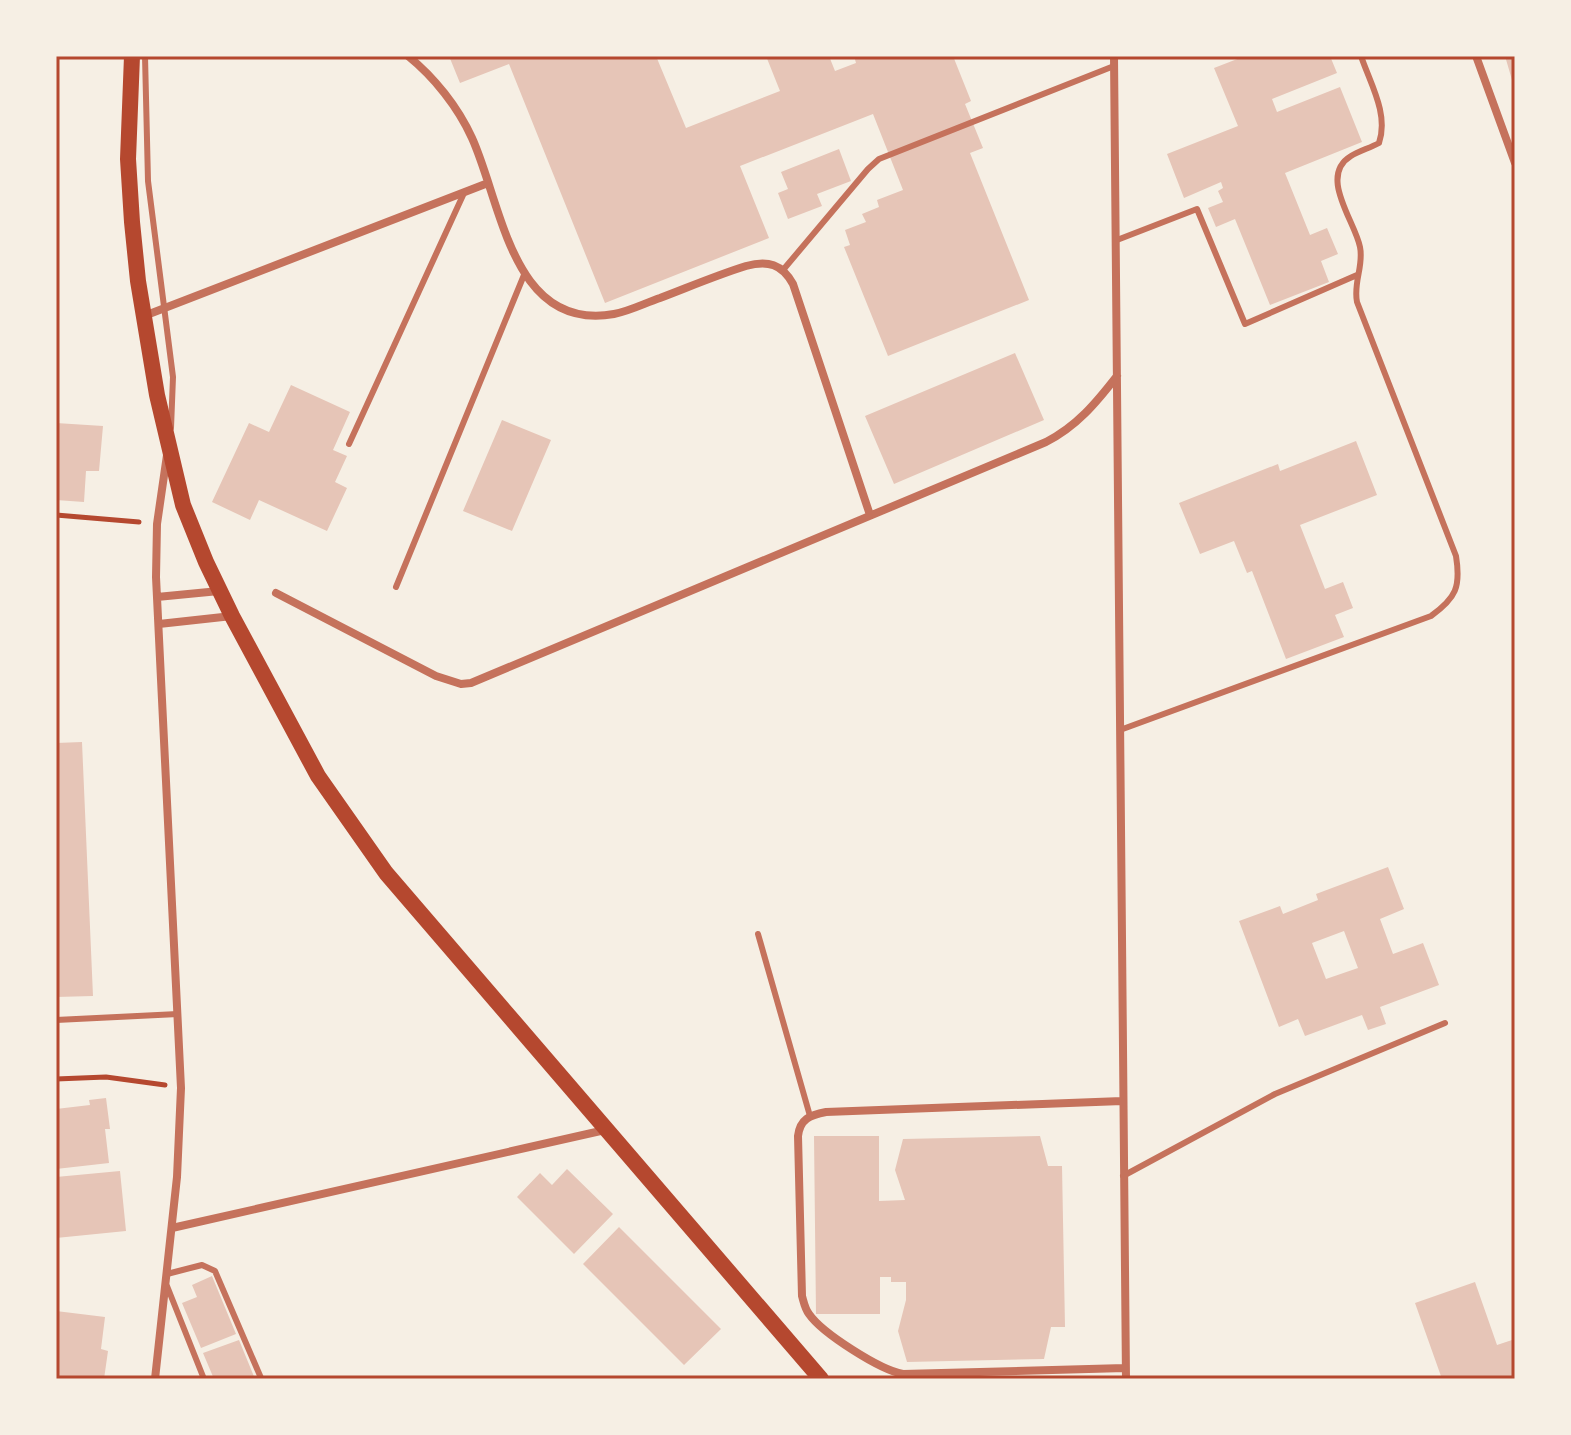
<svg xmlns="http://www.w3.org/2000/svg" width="1571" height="1435" font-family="'PT Sans Narrow',sans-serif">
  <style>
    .building { fill: #e6c5b7; fill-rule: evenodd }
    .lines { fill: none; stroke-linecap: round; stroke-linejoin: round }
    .path { stroke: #b5482f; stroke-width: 5 }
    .service { stroke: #c5725c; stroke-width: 6 }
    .minor { stroke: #c5725c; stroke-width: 8 }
    .secondary { stroke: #b5482f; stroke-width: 16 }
    .neatline { fill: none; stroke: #b5482f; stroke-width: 3 }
  </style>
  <rect width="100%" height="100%" fill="#f6efe4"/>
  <path class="building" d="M449,56H656L686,128L780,91L766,56H829L835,71L856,63L854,56H953L971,101L965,104L983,148L970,153L1029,300L888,356L844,247L850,245L845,230L866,222L862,214L879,207L877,200L903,190L873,114L740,166L769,238L605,303L509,64L460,83Z
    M1245,56H1330L1337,73L1272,99L1277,112L1340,87L1362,142L1285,173L1310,235L1327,228L1338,254L1321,261L1329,282L1270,305L1235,219L1216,227L1208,208L1223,202L1218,191L1223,188L1221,182L1184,198L1167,154L1238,126L1214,68Z
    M1505,56H1515V80H1512Z
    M839,149L851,181L817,194L822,206L788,219L778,193L788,189L781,172Z
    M1015,353L1044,420L894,484L865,416Z
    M291,385L350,412L333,450L347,456L335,482L347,488L327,531L259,500L250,520L212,502L249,423L269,432Z
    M502,420L551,440L512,531L463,511Z
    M56,423L103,426L99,471H86L84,502L56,500Z
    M1356,441L1377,495L1300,525L1325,589L1343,582L1353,608L1335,615L1344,637L1286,659L1252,571L1247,573L1234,541L1200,554L1179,503L1278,464L1280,471Z
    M82,742L93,996L56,997V743Z
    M1388,867L1404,909L1380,919L1393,954L1423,943L1439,985L1380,1007L1386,1024L1368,1030L1362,1015L1305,1036L1298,1019L1279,1027L1239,921L1280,906L1283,914L1318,900L1316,894ZM1344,931L1358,968L1326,979L1312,943Z
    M106,1098L110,1129H105L109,1163L56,1169V1109L90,1105L89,1100Z
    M814,1136H879V1201L905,1200L895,1170L903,1139L1040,1136L1048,1166H1062L1065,1327H1051L1044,1359L907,1362L898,1331L906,1300V1282H891V1277H880V1314H816Z
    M567,1169L613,1214L574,1254L517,1197L540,1173L552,1185Z
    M120,1171L126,1231L56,1238V1177Z
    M619,1227L721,1329L684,1365L583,1264Z
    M212,1276L236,1334L201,1348L182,1303L197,1297L192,1285Z
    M1475,1282L1497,1345L1515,1339V1379H1442L1415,1303Z
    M56,1311L105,1317L101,1349L108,1351L104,1379H56Z
    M239,1340L255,1379H214L203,1353Z"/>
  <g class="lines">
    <path class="path" d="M56,515L139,522
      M56,1079L106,1077L165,1085"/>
    <path class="service" d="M145,56L148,181L173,377L171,428
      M1117,240L1197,209L1245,324L1357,275
      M783,270L868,169L879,159L1114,66
      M349,444L464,193
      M396,587L524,275
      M1120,730L1431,616C1456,598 1461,587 1456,556L1357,302C1353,282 1364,266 1360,247C1355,221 1318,176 1351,156C1359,151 1370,148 1379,143C1389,114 1370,83 1361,56
      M758,934L810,1116
      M56,1020L178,1014
      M1123,1176L1275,1094L1445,1023
      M167,1274L202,1265L215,1271L261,1378
      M167,1286L204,1379"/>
    <path class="minor" d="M408,56C434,77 458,107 472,138C502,204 512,332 614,314C630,311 645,303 660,298C689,287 717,275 746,266C768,260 782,264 793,284L870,515
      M1114,56L1126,1379
      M1476,56L1515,163
      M144,316L488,183
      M276,593L436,676L461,684L471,683L1046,442C1077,426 1096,403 1117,376
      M157,597L219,591
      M159,624L232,616
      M1122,1101L826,1112C810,1115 800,1119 798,1136L802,1296C804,1303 805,1309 809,1314C822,1333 880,1370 903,1374L1125,1368
      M172,1228L605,1130
      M155,1379L177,1177L181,1088L156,577L157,524L167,455"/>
    <path class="secondary" d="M132,56L128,159L132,222L138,281L157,395L183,505L206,562L232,616L318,776L386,873L821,1379"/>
  </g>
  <rect width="1571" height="1435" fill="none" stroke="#f6efe4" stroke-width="116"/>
  <rect x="58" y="58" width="1455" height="1319" class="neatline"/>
</svg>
